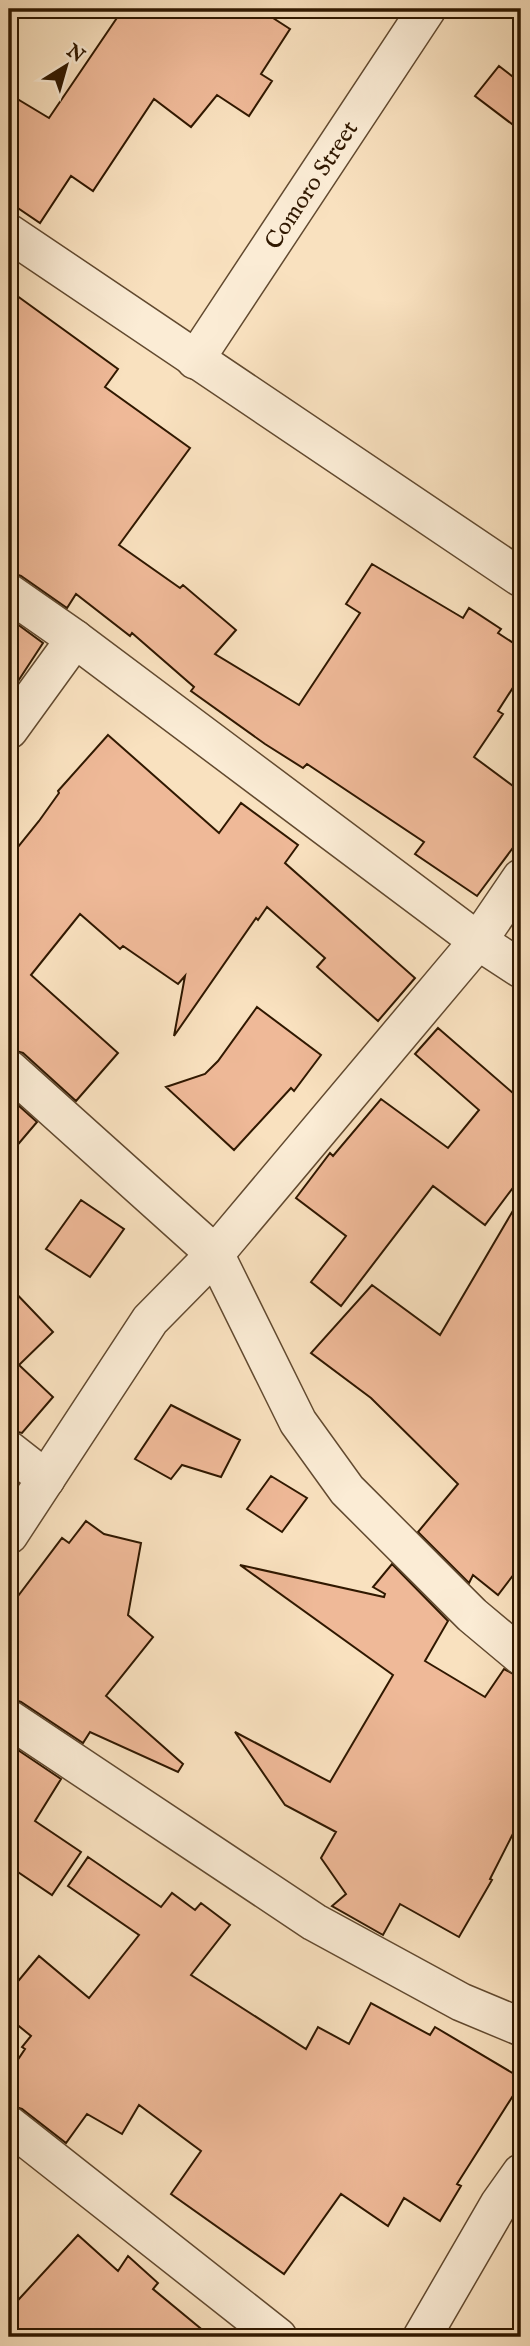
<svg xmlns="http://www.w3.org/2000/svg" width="530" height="2346" font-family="'IM FELL English',serif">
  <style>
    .building { fill: #efb998; stroke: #301800; stroke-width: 2 }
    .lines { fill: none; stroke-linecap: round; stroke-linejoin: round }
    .street-casing { stroke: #624a30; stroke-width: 40 }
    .street { stroke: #fbecd5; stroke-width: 37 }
    .labels { text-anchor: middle; stroke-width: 5; stroke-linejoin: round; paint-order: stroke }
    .street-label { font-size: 24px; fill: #301800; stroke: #fbecd5 }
  </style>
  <rect width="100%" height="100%" fill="#f9e1bf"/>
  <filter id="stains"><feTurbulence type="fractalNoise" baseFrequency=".00286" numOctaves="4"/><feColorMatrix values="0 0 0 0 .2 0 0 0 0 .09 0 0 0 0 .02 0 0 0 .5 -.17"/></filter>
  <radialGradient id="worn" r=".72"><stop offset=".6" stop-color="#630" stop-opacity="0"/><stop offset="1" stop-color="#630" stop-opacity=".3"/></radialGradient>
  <path class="building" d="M123,9H259L290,29L261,74L272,81L249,116L217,95L191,127L154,99L93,191L71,176L40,223L9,202V94L49,118Z
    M499,66L521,83V131L475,96Z
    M9,290L118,369L105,387L190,448L119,545L180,588L183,585L236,630L215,654L299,705L360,613L346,604L372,564L463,618L469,608L501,629L498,633L521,648V675L498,711L503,714L474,757L521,792V837L477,896L415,854L424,842L307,764L303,768L265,744L191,691L194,687L132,633L130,636L76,594L67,608L21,576L9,572Z
    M9,618L43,643L9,695Z
    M108,735L219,833L241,803L298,845L285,863L415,978L378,1021L317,967L325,958L267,907L258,920L256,918L174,1036L185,976L178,984L123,946L120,949L80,914L31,975L118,1053L76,1101L23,1053L9,1049V858L39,821L59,793L58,791Z
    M257,1007L321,1055L294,1091L291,1088L234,1150L166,1087L205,1074L218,1061Z
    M438,1028L521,1100V1177L485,1225L433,1186L341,1306L311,1282L346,1236L296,1198L330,1153L333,1156L381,1099L448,1148L479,1110L415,1054Z
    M9,1097L37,1122L9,1155Z
    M521,1197V1565L498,1595L473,1575L469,1583L418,1532L458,1484L371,1398L311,1353L372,1285L440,1335Z
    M81,1200L124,1229L90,1277L46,1249Z
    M9,1286L53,1332L19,1365L53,1397L22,1433L9,1430Z
    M171,1405L240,1440L221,1477L182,1465L171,1479L135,1459Z
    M271,1476L307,1498L282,1532L247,1509Z
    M86,1521L104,1534L141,1543L128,1615L153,1637L106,1696L183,1764L178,1772L90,1732L83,1743L21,1702L9,1698V1608L62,1538L69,1543Z
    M392,1564L448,1621L425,1661L485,1697L504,1669L517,1676H521V1818L490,1879L492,1880L459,1937L400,1904L383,1935L332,1906L346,1894L321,1858L336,1832L285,1805L235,1732L330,1782L393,1675L240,1565L384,1597L385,1594L373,1587Z
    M9,1744L61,1779L35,1821L81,1852L52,1895L9,1866Z
    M88,1857L161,1907L172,1893L195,1910L201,1903L230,1925L191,1975L306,2049L318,2027L349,2044L371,2003L430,2035L435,2027L521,2078V2083L457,2184L461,2186L440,2221L404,2198L388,2226L341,2194L284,2274L171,2194L201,2151L139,2105L122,2134L87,2114L66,2143L22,2109L9,2105V2073L25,2049L22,2047L31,2036L9,2018V1992L39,1956L89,1998L139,1935L68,1886Z
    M78,2235L118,2271L128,2256L158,2283L153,2289L211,2337H9V2310Z"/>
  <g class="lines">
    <g class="street-casing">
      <g id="street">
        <path d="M9,233L521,578"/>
        <path id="s1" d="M195,360L427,9"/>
        <path d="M9,593L75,639L478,941L521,969"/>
        <path d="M9,730L75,639"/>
        <path d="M9,1069L215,1254L298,1422L347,1490L472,1615L521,1656"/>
        <path d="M9,1450L46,1479"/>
        <path d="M9,1535L150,1320L215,1254L478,941L521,878"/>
        <path d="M9,1719L314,1922L461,2002L521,2027"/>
        <path d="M9,2125L278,2337"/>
        <path d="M422,2337L499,2204L521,2173"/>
      </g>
    </g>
    <use href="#street" class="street"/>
  </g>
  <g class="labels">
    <g class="street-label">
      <text dy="8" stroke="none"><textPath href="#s1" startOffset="210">Comoro Street</textPath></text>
    </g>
  </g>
  <rect width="530" height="2346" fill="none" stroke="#f9e1bf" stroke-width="35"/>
  <rect x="10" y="10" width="509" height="2325" fill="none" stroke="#301800" stroke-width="3.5"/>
  <rect x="18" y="18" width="495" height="2311" fill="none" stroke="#301800" stroke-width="2"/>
  <g transform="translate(66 66) rotate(37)" stroke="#fbecd5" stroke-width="5" paint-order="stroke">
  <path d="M0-5L12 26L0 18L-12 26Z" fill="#301800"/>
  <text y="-10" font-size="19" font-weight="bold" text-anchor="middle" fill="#301800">N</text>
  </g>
  <rect width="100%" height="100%" filter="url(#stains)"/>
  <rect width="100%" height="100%" fill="url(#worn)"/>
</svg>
